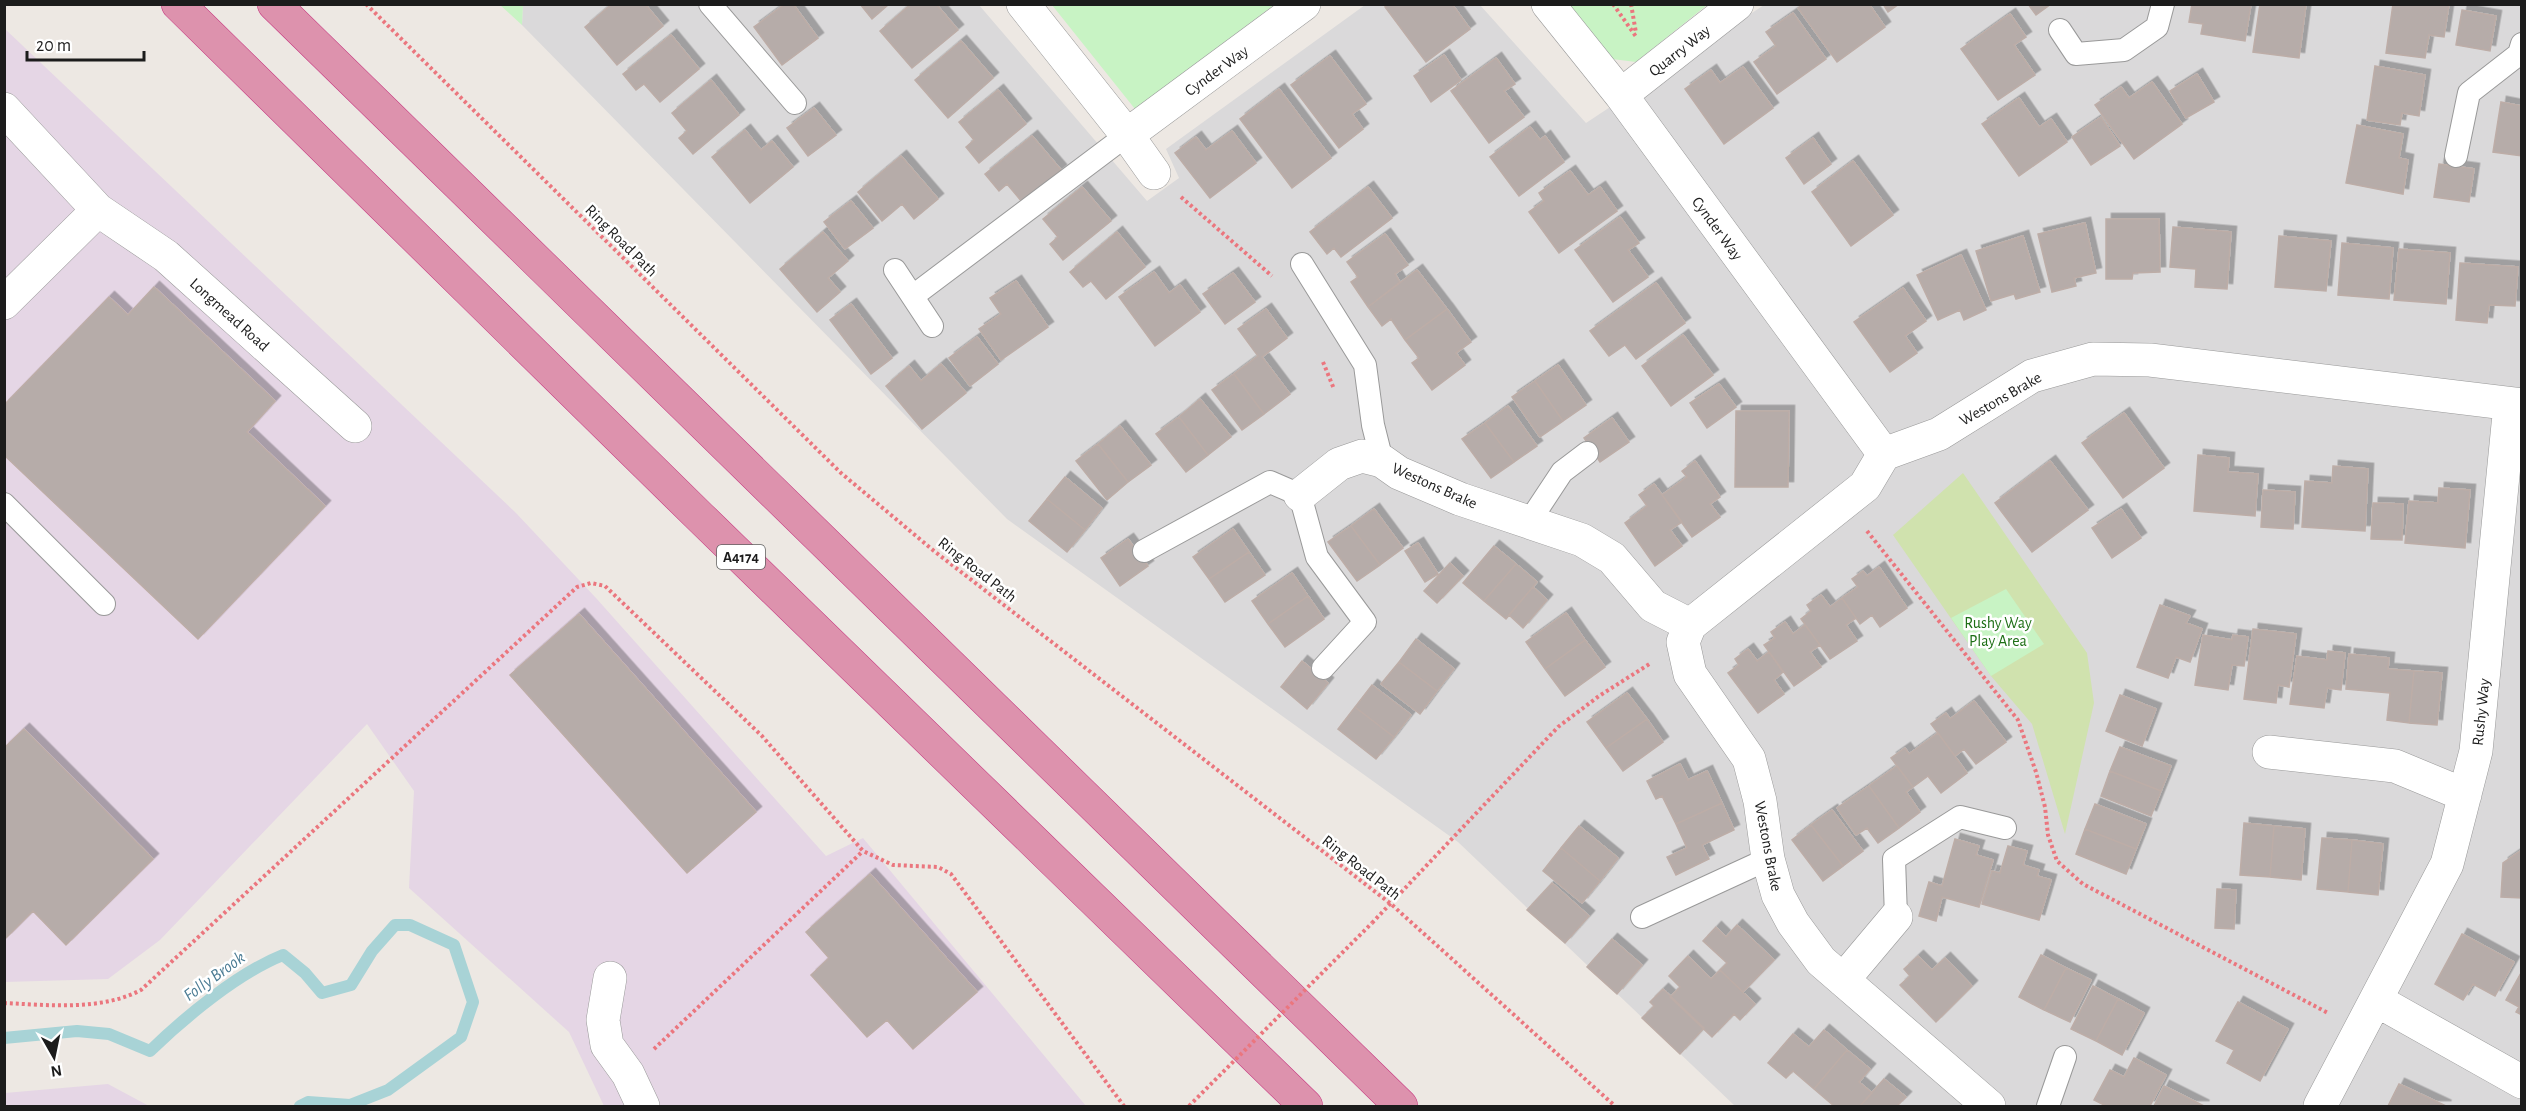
<svg xmlns="http://www.w3.org/2000/svg" width="2526" height="1111" font-family="'Alegreya Sans',sans-serif">
  <style>
    .residential { fill: #dad9da }
    .industrial { fill: #e5d6e5 }
    .grass { fill: #d0e2ae }
    .park { fill: #c8f3c4 }
    .lines { fill: none; stroke-linecap: round; stroke-linejoin: round }
    .stream { stroke: #a8d3d6; stroke-width: 12 }
    .building { fill: #b6aca9; stroke: #bdada7; stroke-width: 1.5; filter: url(#shadow) }
    .lane-casing { stroke: #999; stroke-width: 24 }
    .street-casing { stroke: #999; stroke-width: 34 }
    .highway-casing { stroke: #c5357f; stroke-width: 34 }
    .path { stroke: #eb767e; stroke-width: 4; stroke-dasharray: 3 3; stroke-linecap: butt }
    .lane { stroke: #fff; stroke-width: 22 }
    .street { stroke: #fff; stroke-width: 33 }
    .highway { stroke: #dd92ad; stroke-width: 33 }
    .path-bridge { stroke: #eb767e; stroke-width: 4; stroke-dasharray: 3 3; stroke-linecap: butt }
    .labels { text-anchor: middle; stroke-width: 5; stroke-linejoin: round; paint-order: stroke }
    .shield { fill: #fff; stroke: #606060; stroke-width: 1.5 }
    .shield-label { font-size: 15px; font-weight: bold; fill: #1c1c1c }
    .street-label { font-size: 16px; fill: #1c1c1c; stroke: #fff }
    .park-label { font-size: 16px; fill: #1e6f16; stroke: #fff }
    .water-label { font-size: 18px; font-style: italic; fill: #4c7c94; stroke: #fff }
  </style>
  <defs>
    <filter id="shadow"><feDropShadow dx="5.5" dy="-5.5" stdDeviation="0" flood-color="#0004"/></filter>
  </defs>
  <rect width="100%" height="100%" fill="#ede8e3"/>
  <path class="residential" d="M523,4L979,5L1147,201L1179,178L1166,149L1365,5H1480L1586,123L1764,5H2521V1106H1735L1458,842L1007,519L522,25Z"/>
  <path class="industrial" d="M4,28L516,513L596,598L826,856L863,838L1086,1106H604L569,1032L409,888L414,791L367,724L160,940L108,979L5,982Z
    M108,1084L149,1106H5V1093Z"/>
  <path class="grass" d="M1963,473L2087,653L2094,703L2065,834L2032,724L1991,676L1893,535Z"/>
  <path class="park" d="M500,5H523L522,25Z
    M1052,5H1274L1135,109Z
    M1568,5H1707L1636,62L1612,59Z
    M2006,589L2044,644L1991,676L1951,618Z"/>
  <g class="lines">
    <path class="stream" d="M4,1038L77,1031L109,1034L150,1051C185,1017 238,973 283,955L305,973L322,993L351,985L372,951L395,925H410L454,945L473,1002L461,1037L388,1090L350,1105L308,1102L300,1106"/>
  </g>
  <path class="building" d="M612,4H645L663,26L617,65L585,27Z
    M785,4H793L818,38L782,65L754,27Z
    M860,4H889L872,19Z
    M911,4H936L958,30L912,68L880,31Z
    M1389,4H1452L1470,29L1426,62L1385,7Z
    M1803,4H1869L1885,27L1837,62L1798,8Z
    M1883,4H1899L1888,12Z
    M2028,4H2051L2036,15Z
    M2192,4H2251L2245,41L2201,34L2203,24L2189,22Z
    M2260,4H2306L2299,58L2253,52Z
    M2393,4H2449L2444,37L2429,35L2425,58L2386,53Z
    M2462,10L2496,16L2490,51L2456,45Z
    M1793,13L1826,59L1777,94L1754,62L1776,46L1766,32Z
    M2010,14L2026,37L2014,45L2035,75L1998,100L1961,49Z
    M671,35L699,69L660,102L644,84L636,90L623,74Z
    M961,41L993,78L948,118L915,80Z
    M1444,55L1461,80L1431,102L1414,76Z
    M1330,56L1366,104L1352,114L1363,129L1339,148L1291,85Z
    M1496,58L1515,84L1504,91L1524,117L1489,143L1451,91Z
    M2375,66L2425,75L2419,116L2402,113L2400,125L2367,120Z
    M1743,67L1773,108L1724,144L1685,89L1711,70L1720,83Z
    M2197,74L2214,102L2186,118L2170,91Z
    M711,80L739,115L693,154L679,138L687,131L672,113Z
    M2152,82L2182,124L2134,159L2095,105L2121,87L2129,98Z
    M1279,89L1331,158L1292,188L1240,119Z
    M998,90L1026,124L979,163L966,147L974,140L959,122Z
    M2019,98L2039,127L2051,119L2067,142L2019,176L1982,124Z
    M2501,102L2522,106V156L2493,152Z
    M814,108L836,135L808,156L787,128Z
    M2101,117L2120,146L2091,165L2072,137Z
    M2357,125L2403,134L2399,158L2408,160L2403,194L2346,183Z
    M1530,127L1540,140L1545,136L1564,162L1519,196L1490,157Z
    M745,130L761,150L772,141L793,167L750,203L712,157Z
    M1232,131L1256,163L1210,198L1175,153L1196,137L1206,150Z
    M1032,136L1061,170L1022,202L1007,184L999,191L985,174Z
    M1813,138L1831,164L1804,184L1786,158Z
    M901,156L938,199L914,219L902,204L882,221L858,192Z
    M1853,161L1893,215L1851,246L1812,192Z
    M2439,164L2474,169L2469,202L2434,197Z
    M1570,171L1588,195L1600,187L1617,211L1559,253L1529,212L1544,201L1539,193Z
    M1082,187L1111,221L1063,260L1050,244L1058,237L1043,219Z
    M1368,187L1392,218L1341,257L1334,248L1327,254L1310,232Z
    M851,201L873,228L845,249L824,222Z
    M1620,217L1639,243L1628,250L1648,277L1613,302L1575,250Z
    M2106,219H2159L2160,272L2133,273L2132,279H2106Z
    M2085,223L2096,273L2074,278L2076,286L2052,292L2038,234Z
    M2173,227L2231,232L2227,289L2195,287L2196,269L2170,267Z
    M823,232L848,261L828,278L840,292L817,312L780,269Z
    M1117,232L1145,267L1106,299L1091,281L1083,287L1070,272Z
    M1385,234L1408,265L1395,274L1400,282L1368,307L1351,282L1358,277L1347,262Z
    M2023,236L2040,292L2016,299L2014,294L1991,301L1976,251Z
    M2279,236L2331,241L2326,291L2275,287Z
    M2342,243L2393,248L2389,299L2338,295Z
    M2399,249L2450,253L2446,304L2394,300Z
    M1961,255L1986,310L1964,320L1960,310L1938,320L1917,275Z
    M2460,263L2518,267L2515,306L2489,305L2487,323L2456,320Z
    M1417,270L1447,309L1405,340L1391,319L1382,326L1368,307Z
    M1154,272L1169,293L1180,285L1200,312L1155,346L1119,297Z
    M1233,273L1255,302L1225,324L1203,294Z
    M1016,281L1048,327L1001,360L979,329L1001,314L990,298Z
    M1656,283L1685,323L1636,359L1625,345L1609,356L1590,331Z
    M154,287L275,401L247,432L325,506L198,639L4,455V405L109,297L128,315Z
    M1903,288L1926,321L1905,336L1917,353L1890,372L1854,322Z
    M851,304L892,358L871,374L830,320Z
    M1266,309L1287,338L1262,357L1290,394L1264,414L1234,374L1258,356L1238,329Z
    M1447,309L1471,342L1456,353L1465,365L1432,390L1412,363L1419,358L1405,340Z
    M1683,335L1713,375L1671,406L1642,366Z
    M977,337L998,364L970,386L949,358Z
    M941,364L966,393L922,429L886,386L909,366L921,381Z
    M1558,365L1586,405L1563,421L1535,381Z
    M1234,374L1264,414L1242,430L1212,390Z
    M1535,381L1563,421L1540,437L1512,397Z
    M1719,384L1736,407L1707,428L1690,403Z
    M1200,399L1231,437L1208,455L1179,417Z
    M1508,406L1537,446L1514,462L1485,423Z
    M1736,411H1789L1788,487H1735Z
    M2124,413L2164,468L2123,498L2082,443Z
    M1179,417L1208,455L1186,472L1156,434Z
    M1612,418L1629,442L1600,462L1584,438Z
    M1485,423L1514,462L1491,478L1462,439Z
    M1120,426L1151,465L1128,482L1098,444Z
    M1098,444L1128,482L1107,500L1076,461Z
    M2198,455L2229,458L2228,472L2258,474L2255,516L2194,511Z
    M1695,461L1720,497L1710,504L1720,517L1692,537L1662,495L1687,477L1682,471Z
    M2050,461L2088,510L2032,552L1995,503Z
    M2333,466L2368,469L2365,531L2302,527L2305,481L2332,483Z
    M1065,477L1102,508L1085,530L1047,499Z
    M1654,484L1682,522L1670,530L1682,546L1655,566L1625,523L1647,506L1639,495Z
    M2439,488L2470,490L2465,548L2405,543L2409,501L2438,503Z
    M2263,490L2295,492L2293,529L2261,527Z
    M1047,499L1085,530L1067,552L1029,521Z
    M2373,503L2403,504L2402,540L2371,539Z
    M1374,509L1403,548L1380,565L1351,526Z
    M2121,509L2141,538L2112,558L2092,528Z
    M1351,526L1380,565L1357,581L1328,542Z
    M1233,529L1249,552L1209,579L1193,557Z
    M1128,539L1148,566L1120,586L1101,558Z
    M1418,543L1438,574L1425,582L1405,551Z
    M1494,546L1516,564L1484,601L1463,583Z
    M1249,552L1265,575L1225,602L1209,579Z
    M1450,563L1463,576L1437,603L1424,591Z
    M1516,564L1537,582L1506,619L1484,601Z
    M1879,567L1907,608L1880,627L1872,615L1860,624L1842,598L1858,587L1852,579L1863,571L1867,576Z
    M1292,573L1308,596L1268,624L1252,601Z
    M1533,587L1547,600L1523,628L1509,615Z
    M1821,595L1830,607L1842,598L1856,618L1846,625L1857,641L1830,659L1801,619L1811,611L1807,605Z
    M1308,596L1324,619L1285,647L1268,624Z
    M2160,605L2190,616L2186,623L2202,629L2190,662L2176,657L2168,678L2137,667Z
    M1566,613L1585,640L1545,669L1526,642Z
    M579,614L756,812L687,873L510,675Z
    M1785,622L1793,634L1805,625L1820,645L1810,652L1821,667L1794,686L1764,645L1775,638L1771,632Z
    M2253,629L2296,634L2289,687L2278,685L2276,703L2244,699Z
    M2203,635L2232,640L2233,635L2248,637L2244,666L2232,665L2228,690L2195,685Z
    M1416,639L1454,669L1437,691L1399,662Z
    M1585,640L1605,667L1565,696L1545,669Z
    M1748,649L1757,661L1769,652L1783,672L1774,680L1784,694L1758,713L1728,673L1739,665L1735,659Z
    M2328,651L2345,653L2341,690L2327,688L2324,708L2290,704L2297,656L2327,660Z
    M2349,654L2389,658L2388,669L2414,671L2409,723L2387,720L2390,693L2346,689Z
    M1302,661L1328,683L1307,709L1281,687Z
    M1399,662L1437,691L1420,714L1381,684Z
    M2414,671L2442,673L2437,725L2409,723Z
    M1372,685L1411,715L1394,737L1355,707Z
    M1627,693L1647,719L1606,748L1587,722Z
    M2120,695L2156,709L2142,746L2106,731Z
    M1974,701L2006,742L1976,764L1964,749L1955,756L1931,724L1946,713L1950,719Z
    M1355,707L1394,737L1376,759L1338,729Z
    M1647,719L1663,742L1623,771L1606,748Z
    M24,729L153,859L66,945L33,911L6,938L4,936V748Z
    M1938,733L1967,773L1941,793L1928,776L1913,787L1891,758L1905,748L1909,754Z
    M2120,747L2171,766L2161,791L2110,771Z
    M1680,764L1688,780L1707,771L1722,803L1676,824L1662,796L1656,799L1647,781Z
    M1897,766L1913,787L1906,792L1920,812L1899,828L1869,786Z
    M2110,771L2161,791L2151,816L2101,796Z
    M1869,786L1899,828L1878,843L1867,828L1856,835L1837,808Z
    M1722,803L1734,830L1702,845L1709,859L1676,875L1667,857L1687,848L1676,824Z
    M2095,804L2146,824L2136,849L2085,829Z
    M1832,810L1863,851L1843,866L1811,825Z
    M2244,823L2274,826L2270,877L2240,875Z
    M1811,825L1843,866L1823,881L1792,840Z
    M1579,826L1618,858L1600,881L1561,848Z
    M2274,826L2305,829L2301,880L2270,877Z
    M2085,829L2136,849L2126,874L2076,854Z
    M2322,838L2352,840L2348,892L2317,889Z
    M1955,839L1979,846L1976,855L1993,860L1979,907L1942,897L1936,921L1919,916L1929,882L1942,886Z
    M2352,840L2383,844L2378,895L2348,892Z
    M2008,846L2027,851L2023,865L2039,870L2037,876L2051,880L2039,920L1982,904L1992,871L2000,873Z
    M1561,848L1600,881L1582,903L1543,871Z
    M2522,850V898L2501,897L2503,863Z
    M870,874L977,992L913,1049L887,1020L867,1037L811,975L829,958L806,932Z
    M1552,883L1589,916L1565,943L1527,910Z
    M2217,889L2236,890L2234,929L2215,928Z
    M1737,925L1774,960L1743,992L1720,970L1727,963L1703,941L1716,927L1726,937Z
    M2462,934L2514,962L2495,996L2473,984L2463,1000L2435,984Z
    M1612,939L1642,965L1617,994L1587,967Z
    M2041,955L2066,968L2044,1010L2019,997Z
    M1688,956L1711,979L1720,970L1755,1004L1740,1020L1734,1014L1712,1037L1670,997L1680,987L1669,976Z
    M1918,956L1932,970L1945,958L1972,986L1936,1022L1900,985L1910,976L1904,969Z
    M2066,968L2091,980L2070,1022L2044,1010Z
    M2522,971V1015L2516,1012L2519,1007L2506,1000Z
    M2093,986L2118,999L2096,1041L2071,1029Z
    M1663,989L1704,1028L1680,1054L1642,1018L1654,1006L1650,1002Z
    M2118,999L2144,1013L2122,1055L2096,1041Z
    M2238,1002L2288,1029L2260,1081L2227,1063L2234,1050L2216,1041Z
    M1824,1030L1847,1050L1814,1089L1793,1071L1786,1078L1768,1063L1793,1034L1809,1047Z
    M1847,1050L1870,1069L1859,1082L1872,1093L1860,1106H1834L1814,1089Z
    M2134,1058L2166,1075L2150,1106H2106L2094,1100L2110,1070L2124,1077Z
    M1884,1079L1906,1097L1897,1106H1860Z
    M2399,1084L2446,1106H2388Z
    M2164,1086L2204,1106H2154Z"/>
  <g class="lines">
    <g class="lane-casing">
      <path id="lane" d="M710,4L795,103
        M2060,30L2076,54L2124,50L2157,27L2163,4
        M2456,156L2469,93L2519,54L2522,44
        M1302,264L1365,365L1373,425L1382,461
        M895,270L932,326
        M913,296L1127,135
        M4,504L104,604
        M1529,522L1562,472L1587,453
        M1144,551L1270,482L1300,495L1317,557L1365,622L1323,668
        M1642,917L1768,859
        M1896,917L1894,859L1960,817L2005,828
        M2048,1106L2065,1057"/>
    </g>
    <g class="street-casing">
      <path id="street" d="M1023,4L1127,135L1154,173
        M1548,4L1621,95L1884,454
        M1621,95L1737,4
        M4,109L98,210L166,256L355,426
        M1127,135L1304,4
        M4,303L98,210
        M1300,495L1339,464L1362,456L1382,461L1399,473L1460,499L1582,540L1612,558L1653,606L1690,625
        M2269,752L2395,766L2465,795
        M610,978L603,1020L607,1045L628,1074L643,1106
        M1843,980L1896,917
        M2376,1000L2522,1082
        M1989,1106L1821,961L1793,923L1778,895L1768,859L1760,801L1749,759L1690,674L1683,642L1690,625L1865,486L1884,454L1939,434L2032,376L2093,359L2150,360L2522,405
        M2320,1106L2447,864L2476,751L2510,404"/>
    </g>
    <g class="highway-casing">
      <path id="highway" d="M178,4L700,517L1306,1106
        M274,4L1401,1106"/>
    </g>
    <path class="path" d="M366,4L841,473L934,551L1391,904L1615,1106
      M1613,4L1637,38
      M1631,4L1636,33
      M1181,197L1272,276
      M1323,362L1334,389
      M1867,531L2018,720L2036,772L2045,807L2048,835L2057,861L2083,884L2328,1013
      M1372,923L1558,727L1599,696L1651,663
      M4,1003C49,1005 101,1011 141,990L577,587L591,583L605,586L762,736L863,851L893,865L938,867L951,874L1124,1106
      M654,1049L863,851"/>
    <use href="#lane" class="lane"/>
    <use href="#street" class="street"/>
    <use href="#highway" class="highway"/>
    <path class="path-bridge" d="M1189,1106L1372,923"/>
  </g>
  <g class="labels">
    <rect class="shield" x="717" y="545" width="48" height="24" rx="4.5"/>
    <g class="shield-label">
      <text x="741" y="562">A4174</text>
    </g>
    <g class="street-label">
      <text transform="translate(1679 50) rotate(-38)" y="6">Quarry Way</text>
      <text transform="translate(1216 70) rotate(-36)" y="6">Cynder Way</text>
      <text transform="translate(1718 228) rotate(54)" y="6">Cynder Way</text>
      <text transform="translate(622 240) rotate(45)" y="6">Ring Road Path</text>
      <text transform="translate(230 314) rotate(42)" y="6">Longmead Road</text>
      <text transform="translate(2000 398) rotate(-30)" y="6">Westons Brake</text>
      <text transform="translate(1435 485) rotate(24)" y="6">Westons Brake</text>
      <text transform="translate(978 569) rotate(38)" y="6">Ring Road Path</text>
      <text transform="translate(2480 712) rotate(-84)" y="6">Rushy Way</text>
      <text transform="translate(1769 846) rotate(79)" y="6">Westons Brake</text>
      <text transform="translate(1362 867) rotate(38)" y="6">Ring Road Path</text>
    </g>
    <g class="park-label">
      <text x="1998" y="628">Rushy Way<tspan x="1998" dy="18">Play Area</tspan></text>
    </g>
    <g class="water-label">
      <text transform="translate(214 976) rotate(-36)" y="6">Folly Brook</text>
    </g>
  </g>
  <rect width="2526" height="1111" fill="none" stroke="#1c1c1c" stroke-width="12"/>
  <g transform="translate(54 1057) rotate(171)" stroke="#ffffff" stroke-width="4.5" paint-order="stroke">
  <path d="M0-4.5L10 22L0 15L-10 22Z" fill="#1c1c1c"/>
  <text y="-9" font-size="16" font-weight="bold" text-anchor="middle" fill="#1c1c1c">N</text>
  </g>
  <path d="M27 51v9h117v-9" fill="none" stroke="#1c1c1c" stroke-width="3"/>
  <text x="36" y="51" font-size="18" fill="#1c1c1c" stroke="#ffffff" stroke-width="4.5" paint-order="stroke">20 m</text>
</svg>
